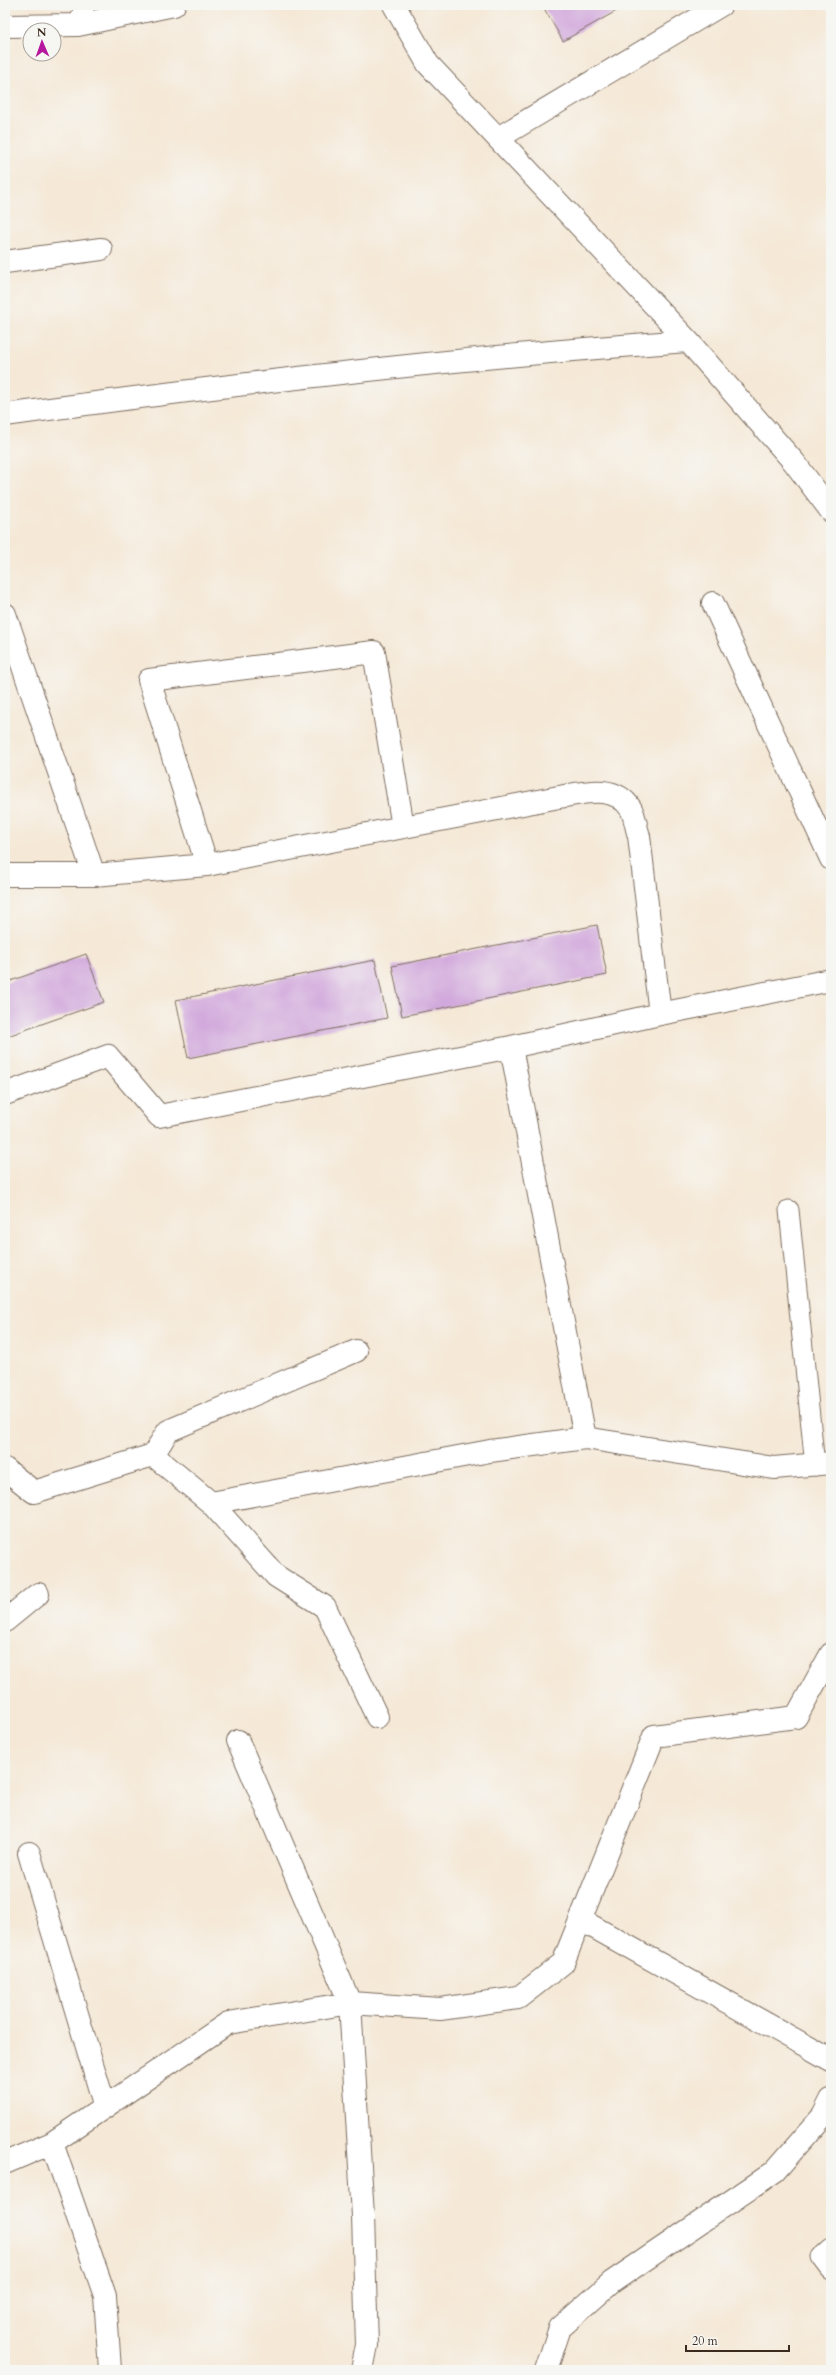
<svg xmlns="http://www.w3.org/2000/svg" width="836" height="2375" font-family="Cardo,serif">
  <style>
    .building { fill: #d1a9dc }
    .lines { fill: none; stroke-linecap: round; stroke-linejoin: round }
    .lane-casing { stroke: #7c6c5e; stroke-width: 21 }
    .street-casing { stroke: #7c6c5e; stroke-width: 24 }
    .lane { stroke: #fff; stroke-width: 19 }
    .street { stroke: #fff; stroke-width: 22 }
  </style>
  <rect width="100%" height="100%" fill="#f6f6f2"/>
  <filter id="ink" filterUnits="userSpaceOnUse"><feTurbulence type="fractalNoise" baseFrequency=".025" numOctaves="2"/><feDisplacementMap in="SourceGraphic" scale="8" xChannelSelector="R" yChannelSelector="G"/><feConvolveMatrix kernelMatrix="1 2 1 2 8 2 1 2 1" color-interpolation-filters="sRGB"/></filter>
  <filter id="wash" filterUnits="userSpaceOnUse"><feTurbulence type="fractalNoise" baseFrequency=".012" numOctaves="4" result="noise"/><feDisplacementMap in="SourceGraphic" scale="16" xChannelSelector="R" yChannelSelector="G"/><feGaussianBlur stdDeviation="0.9" result="paint"/><feColorMatrix in="noise" values="0 0 0 0 0 0 0 0 0 0 0 0 0 0 0 0 0 1.4 0 .05"/><feComposite in="paint" operator="in"/></filter>
  <g filter="url(#wash)">
    <rect width="100%" height="100%" fill="#f5e8d6"/>
    <g id="blocks">
      <path class="building" d="M542,5H627L563,41Z
        M597,925L607,975L402,1016L392,966Z
        M86,954L104,1002L5,1037V983Z
        M375,960L387,1018L188,1058L176,1000Z"/>
    </g>
  </g>
  <g filter="url(#ink)">
    <use href="#blocks" fill-opacity="0" stroke="#7c6c5e" stroke-width="1"/>
    <g class="lines">
      <g class="lane-casing">
        <path id="lane" d="M78,25L85,5
          M789,1210L815,1466
          M831,2248L821,2257L831,2270"/>
      </g>
      <g class="street-casing">
        <path id="street" d="M394,5L428,64L688,341L794,462L831,511
          M5,26L78,25L174,5
          M498,138L721,5
          M5,262L101,249
          M5,415C232,384 460,357 688,341
          M713,603L831,859
          M5,614L94,875
          M207,865L149,680L374,652L403,827
          M5,875H94L207,865L559,797C583,793 615,783 631,809C635,816 636,828 639,836L660,1014
          M511,1047L585,1438
          M5,1094L108,1056L159,1116L511,1047L660,1014L831,980
          M153,1455L168,1431L356,1351
          M5,1469L34,1492L153,1455L211,1503L490,1451L585,1438L774,1468L831,1463
          M211,1503L276,1576L325,1607L377,1717
          M5,1621L38,1594
          M238,1741L350,2003L363,2216L367,2345L362,2370
          M29,1853L105,2107
          M581,1920L831,2060
          M52,2143L105,2296L110,2370
          M5,2163L52,2143L228,2023L350,2003L440,2009L518,1998L563,1963L654,1736L796,1717L831,1654
          M546,2370L560,2328L612,2282L774,2172L823,2116L831,2100"/>
      </g>
      <use href="#lane" class="lane"/>
      <use href="#street" class="street"/>
    </g>
  </g>
  <rect width="836" height="2375" fill="none" stroke="#f6f6f2" stroke-width="20"/>
  <g transform="translate(42 42) rotate(358)"><circle r="19" fill="#f6f6f2" stroke="#aba49d"/>
  <path d="M0-3L7 15L0 10L-7 15Z" fill="#b5179e"/>
  <text y="-6" font-size="11" font-weight="bold" text-anchor="middle" fill="#3b2a1e">N</text>
  </g>
  <path d="M686 2345v6h103v-6" fill="none" stroke="#3b2a1e" stroke-width="2"/>
  <text x="692" y="2345" font-size="12" fill="#3b2a1e" stroke="#f6f6f2" stroke-width="3" paint-order="stroke">20 m</text>
</svg>
